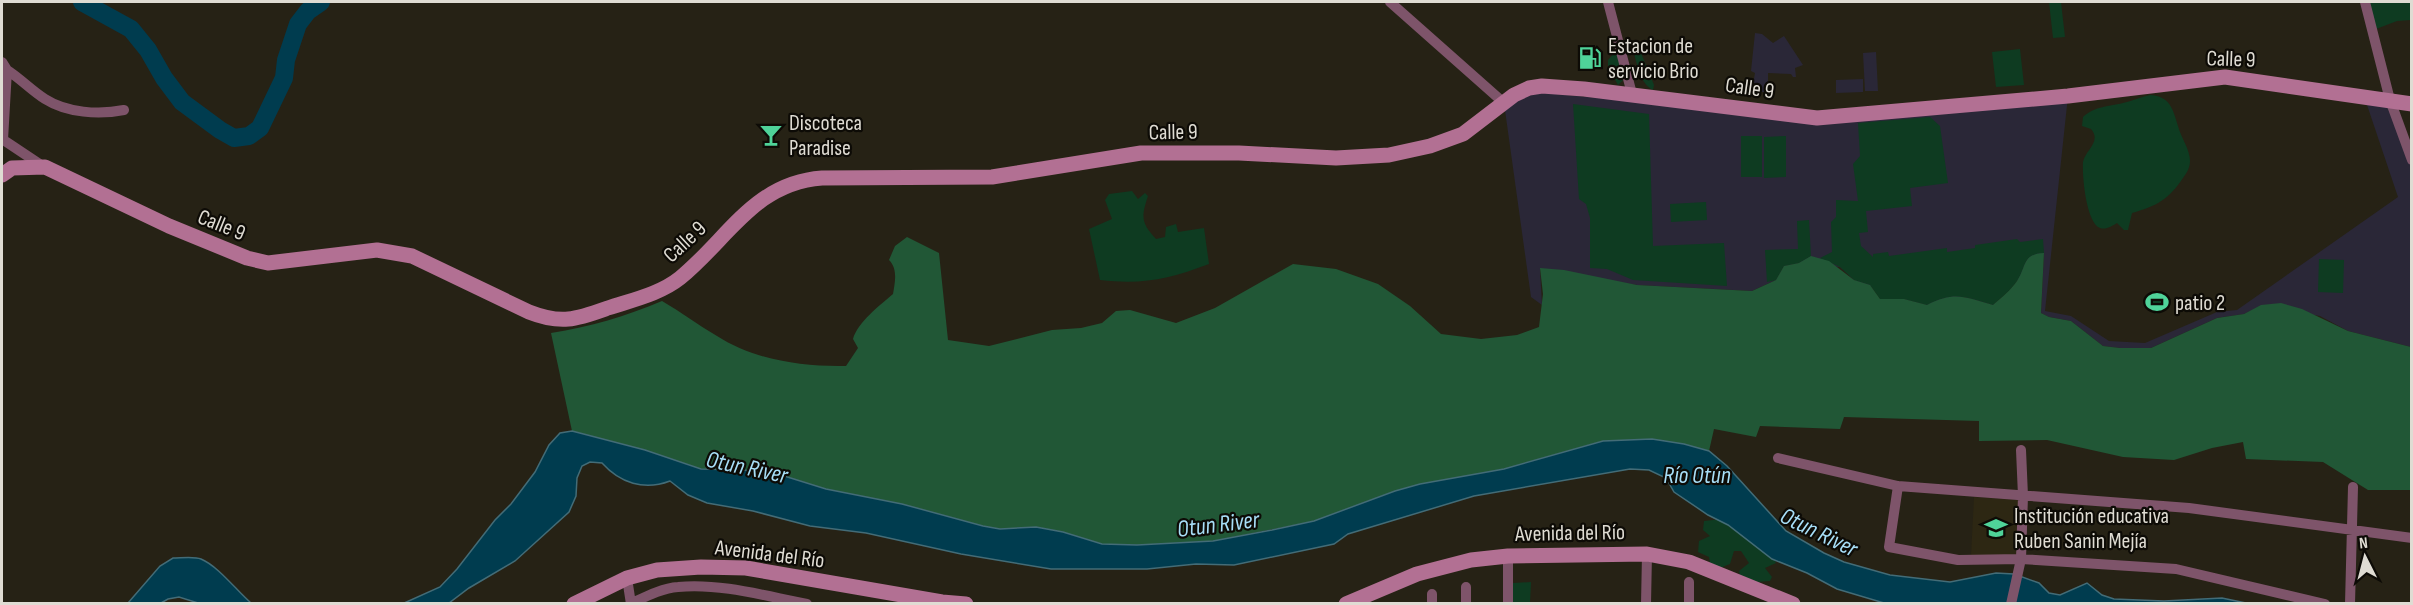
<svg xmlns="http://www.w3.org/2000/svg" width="2413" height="605" font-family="'Sofia Sans Condensed',sans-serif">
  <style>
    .built { fill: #2d2713 }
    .industrial { fill: #2a2737 }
    .green { fill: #0e3b21 }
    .forest { fill: #215736 }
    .water { fill: #003c4f; stroke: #436c77; stroke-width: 1.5 }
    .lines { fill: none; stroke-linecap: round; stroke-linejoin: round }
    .river { stroke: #003c4f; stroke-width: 18 }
    .minor { stroke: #7e546a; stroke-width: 10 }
    .secondary { stroke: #b27093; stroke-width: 15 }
    .labels { text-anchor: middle; stroke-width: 4.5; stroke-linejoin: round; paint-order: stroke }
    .poi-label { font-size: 22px; fill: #dfdcd3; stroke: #0d0b06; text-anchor: start }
    .street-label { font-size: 22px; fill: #dfdcd3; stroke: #0d0b06 }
    .water-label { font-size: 24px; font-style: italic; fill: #a7def7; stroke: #0d0b06 }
  </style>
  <rect width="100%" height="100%" fill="#262215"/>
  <path class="built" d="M1974,497L2021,500L2017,559L1971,556Z"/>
  <path class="industrial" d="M1755,33L1762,34L1773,43L1784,36L1803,65L1795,68L1796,77H1793L1791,74L1768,73V93L1752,90L1755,73L1751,71Z
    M1876,52L1878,91H1865L1863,53Z
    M1863,79V92L1836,93V80Z
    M1523,91L1803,117L2068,96L2045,311L2071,316L2109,341L2145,343L2217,312L2237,310L2398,197L2364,96L2390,100L2411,160V347L2348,331L2320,316L2261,306L2244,314L2217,318L2151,348H2120L2103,346L2071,321L2049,317L2041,313L2044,253L1993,305L1964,297L1927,305L1904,299L1854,280L1840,267L1799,263L1784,266L1776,280L1752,291L1637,285L1540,269L1542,305L1531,297L1504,103Z"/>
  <path class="green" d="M2049,2H2061L2065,37L2053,38Z
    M2369,2H2411V20L2397,21L2376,29Z
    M1639,48L1654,85L1653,90C1640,84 1637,63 1633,50Z
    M2020,49L2024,85L1996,87L1992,52Z
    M1615,52H1619L1624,79L1618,85L1608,67V60Z
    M2150,95C2170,96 2173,109 2178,126C2181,138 2190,149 2190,161C2190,167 2187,173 2183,178C2169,199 2157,206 2132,213L2128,230H2124L2117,223C2112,226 2106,230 2100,228C2086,223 2082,175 2083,162C2085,150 2102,142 2091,129L2082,126L2083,117C2095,106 2107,107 2123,103C2132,101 2141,97 2150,95Z
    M1573,104L1649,114L1653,246L1724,243L1727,286L1633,280L1607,269L1590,268V218L1586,204L1579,199Z
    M1930,117L1940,126L1948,183L1910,188L1912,206L1866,211L1868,232L1859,233L1861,246L1873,257V254L1888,252L1889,256L1947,248V252L1975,248V245L2017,239L2020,242L2043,239L2044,253C2022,254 2027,266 2017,281C2011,290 2001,298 1993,305C1965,297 1955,291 1927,305L1904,299H1880L1870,285L1854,280L1840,267L1820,258L1832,252L1831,222L1836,217V200L1858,201L1853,164L1860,156L1858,123Z
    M1741,136H1762V177H1741Z
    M1786,136V177L1764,178V137Z
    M1132,191L1138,199L1145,193L1148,196C1141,217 1141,223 1156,239L1165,237L1166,227L1176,224L1178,232L1204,228L1209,264C1169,279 1143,285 1100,280L1089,229L1112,219L1105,200L1109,194Z
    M1706,202L1707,220L1671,222L1670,204Z
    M1809,220L1811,256L1799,263L1784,266L1776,280L1767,282L1765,250L1798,249L1797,221Z
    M2319,259L2344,260L2343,293L2318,292Z
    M2158,290L2168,307L2156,314L2146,298Z
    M1722,519L1774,559L1776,563L1765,568L1772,577L1770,581L1757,582L1740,575L1739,571L1749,563L1741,551H1734L1730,564L1720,568L1710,563L1709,557L1698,552L1699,541L1710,536L1703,530L1704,521Z
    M1531,582L1530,603L1512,604L1513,583Z"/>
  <path class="forest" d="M907,237L939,253L948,340L989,346L1052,330L1081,328L1102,323L1116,311L1130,310L1176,323L1215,308L1293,264L1336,269L1378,284L1410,306L1441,334L1481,339L1517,335L1539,327L1543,294L1540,268L1564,270L1637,285L1752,291L1776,280L1784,266L1799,263L1811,256L1829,261L1854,280L1870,285L1880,299H1904L1927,305C1955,291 1964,297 1993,305C2001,298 2011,290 2017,281C2027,266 2022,254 2044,253L2041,313L2049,317L2071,321L2103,346L2120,348H2151L2217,318L2244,314L2261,305L2281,303L2302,309L2348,331L2411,347V490H2368L2323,462L2246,459L2243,442L2212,448L2174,460L2123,457L2047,440L1979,441V421L1844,417L1840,429L1760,426L1756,437L1714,429L1709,451L1684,444L1602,441L1504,469L1395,491L1314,521L1213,541L1137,545L1102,544L1063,532L1036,527L1000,529L983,526L902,504L826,489L781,475L743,470L701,469L645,450L572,431L551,333C590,327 626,316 662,301C681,312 698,325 717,336C754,360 803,367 846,366L858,348L853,339C858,322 879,306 893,294C895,282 898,269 889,260L895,246Z"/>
  <path class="water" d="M572,431L645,450L701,469L743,470L781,475L826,489L902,504L983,526L1000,529L1036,527L1063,532L1102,544L1137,545L1213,541L1272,530L1314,521L1395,491L1420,484L1504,469L1603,441L1652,439L1684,444L1709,451L1727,466L1786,531L1824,553L1844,562L1890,575L1950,582L1996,573L2014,574L2039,583L2049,593L2060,595L2087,583L2102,595L2114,599L2164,601L2222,598L2246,603H1884L1837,589L1807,573L1772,559L1728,525L1708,515L1674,492L1666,478L1649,470L1630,469L1474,496L1348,534L1334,544L1234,565L1196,564L1147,569H1051L961,554L866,533L810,526L753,511L707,503L688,495L670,481C644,491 620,483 602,463L590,462L582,466L577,478L576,496L569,512L515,561L469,588L449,603L402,604L440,587L457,569L495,520L511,504L535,472L549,445L560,433Z
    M173,558C181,558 194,556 201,559C218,566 237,591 251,603H198L179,597L168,599L161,603H128L160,566Z"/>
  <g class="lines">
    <path class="river" d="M82,2L131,29L148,50L164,78L182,102L220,130L234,138L249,136L260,128L284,78L286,60L298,24L308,11L321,2"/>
    <path class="minor" d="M1390,2L1504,103
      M1608,2L1632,94
      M2365,2L2390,100L2412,160
      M2,62L7,70L3,140
      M7,70C21,79 32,91 45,99C67,113 99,115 124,110
      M2,139L44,167
      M1778,458L1898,486L2189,508L2412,538
      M1898,486L1889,547L1958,560L2021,559L2176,569L2325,604
      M627,578L631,604
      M630,604C645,597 662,588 678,587C721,583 765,596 807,604
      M1432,604V594
      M1466,604V587
      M1508,604V556
      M1646,604L1647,554
      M1689,604V582
      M2011,604L2021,559L2023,496L2021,450
      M2350,604L2353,487"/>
    <path class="secondary" d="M2,175L12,168L45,167L169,226L247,258L268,263L377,250L412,256L529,312C562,325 577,319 608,308C632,300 660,294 680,278C728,239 754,183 822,178L992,177L1141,153H1239L1336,158L1389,155L1430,146L1463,134L1514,95L1529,88L1542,86L1584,89L1817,118L2068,96L2225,77L2412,104
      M574,604L627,578L657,570L701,567L746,568L942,602L966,604
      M1346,604L1417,574L1471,560L1508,556L1647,554L1689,562L1793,604"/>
  </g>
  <defs>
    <g id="fuel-bare" transform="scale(1.8)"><path d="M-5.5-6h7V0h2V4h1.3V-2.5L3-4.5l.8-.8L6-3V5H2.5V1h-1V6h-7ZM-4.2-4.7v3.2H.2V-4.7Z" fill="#4fd399" stroke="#0d0b06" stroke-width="2.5" paint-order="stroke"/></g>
    <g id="bar-bare" transform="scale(1.8)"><path d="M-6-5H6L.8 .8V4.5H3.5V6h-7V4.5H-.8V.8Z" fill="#4fd399" stroke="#0d0b06" stroke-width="2.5" paint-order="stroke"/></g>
    <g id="stadium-bare" transform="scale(1.8)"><path d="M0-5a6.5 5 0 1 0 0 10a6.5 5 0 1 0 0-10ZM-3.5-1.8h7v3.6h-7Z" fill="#4fd399" stroke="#0d0b06" stroke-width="2.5" paint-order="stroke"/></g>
    <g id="school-bare" transform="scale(1.8)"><path d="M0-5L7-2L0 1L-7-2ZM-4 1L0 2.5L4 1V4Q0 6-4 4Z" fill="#4fd399" stroke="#0d0b06" stroke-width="2.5" paint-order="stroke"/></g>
  </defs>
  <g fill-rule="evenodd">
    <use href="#fuel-bare" x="1590" y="58"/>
    <use href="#bar-bare" x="771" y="135"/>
    <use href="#stadium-bare" x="2157" y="302"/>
    <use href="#school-bare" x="1996" y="528"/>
  </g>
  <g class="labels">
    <g class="poi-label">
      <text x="1608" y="53">Estacion de<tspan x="1608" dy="25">servicio Brio</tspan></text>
      <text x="789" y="130">Discoteca<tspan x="789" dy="25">Paradise</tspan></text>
      <text x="2175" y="310">patio 2</text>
      <text x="2014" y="523">Institución educativa<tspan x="2014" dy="25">Ruben Sanin Mejía</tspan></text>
    </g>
    <g class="street-label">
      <text transform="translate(2231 58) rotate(2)" y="8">Calle 9</text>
      <text transform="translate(1750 87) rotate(8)" y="8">Calle 9</text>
      <text transform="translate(1173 131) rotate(-1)" y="8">Calle 9</text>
      <text transform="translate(222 224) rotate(22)" y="8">Calle 9</text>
      <text transform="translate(684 241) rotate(-43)" y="8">Calle 9</text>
      <text transform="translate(1570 532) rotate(-1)" y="8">Avenida del Río</text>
      <text transform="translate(770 553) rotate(7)" y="8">Avenida del Río</text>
    </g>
    <g class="water-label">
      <text transform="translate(747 467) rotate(12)" y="8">Otun River</text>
      <text x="1697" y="483">Río Otún</text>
      <text transform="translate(1218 524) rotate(-7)" y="8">Otun River</text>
      <text transform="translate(1819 532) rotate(26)" y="8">Otun River</text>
    </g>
  </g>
  <rect width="2413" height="605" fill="none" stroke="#dfdcd3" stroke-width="6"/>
  <g transform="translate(2365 557) rotate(354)" stroke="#0d0b06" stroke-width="4.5" paint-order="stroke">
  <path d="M0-4.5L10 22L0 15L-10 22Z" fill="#dfdcd3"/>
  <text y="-9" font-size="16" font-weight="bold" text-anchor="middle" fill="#dfdcd3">N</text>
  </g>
</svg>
